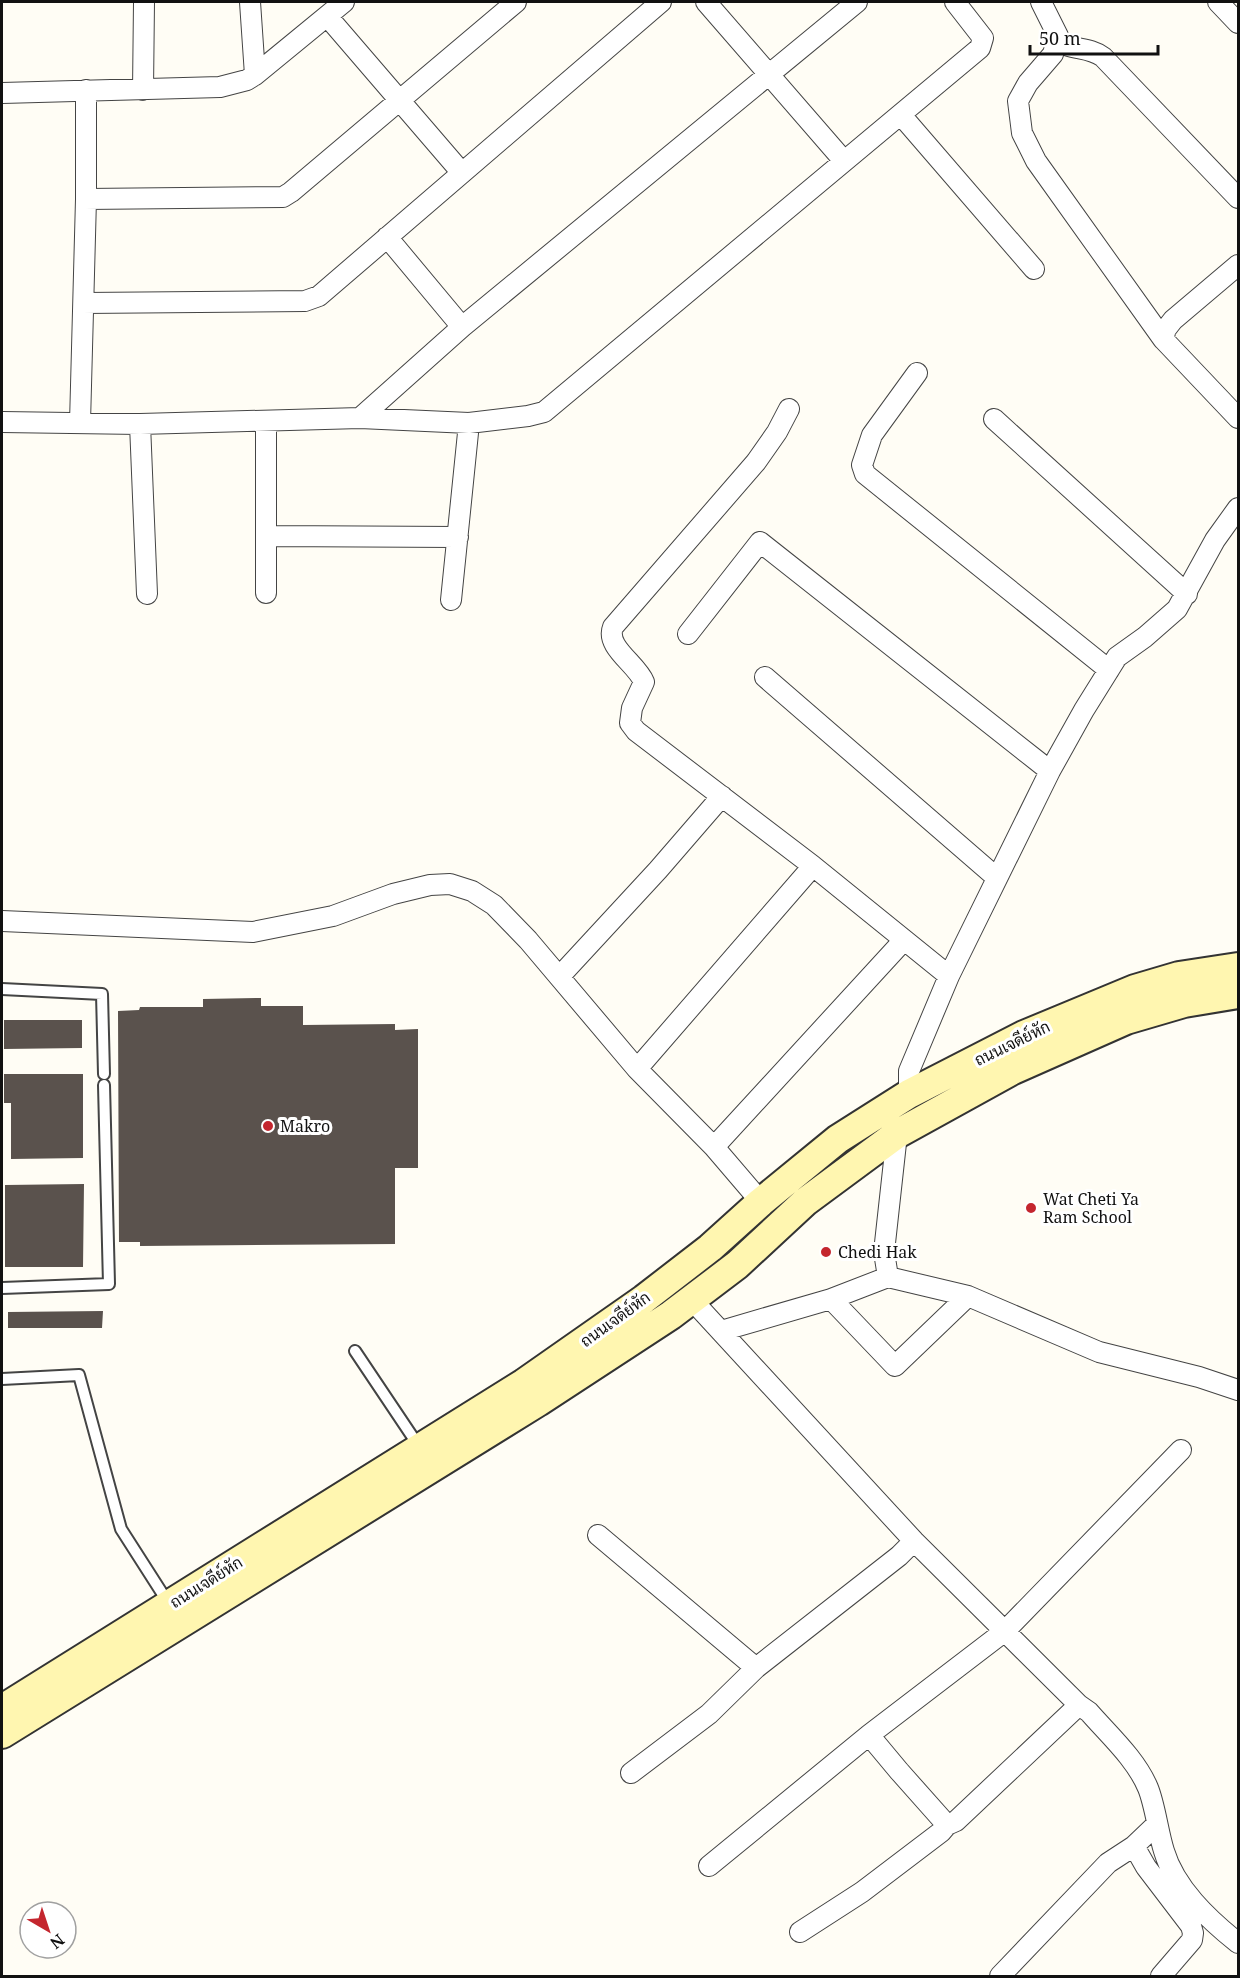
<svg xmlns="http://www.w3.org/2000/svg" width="1240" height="1978" font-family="'Noto Serif',Sarabun,serif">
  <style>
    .building { fill: #5a524d }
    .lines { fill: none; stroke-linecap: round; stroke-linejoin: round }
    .service-casing { stroke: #444; stroke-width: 14 }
    .minor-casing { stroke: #444; stroke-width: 22 }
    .secondary-casing { stroke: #333; stroke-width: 32 }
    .service { stroke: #fff; stroke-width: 10 }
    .minor { stroke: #fff; stroke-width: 20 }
    .secondary { stroke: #fff6b0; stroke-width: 28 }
    .poi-dot { fill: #c4262e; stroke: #fff; stroke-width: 2 }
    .labels { text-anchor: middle; stroke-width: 6; stroke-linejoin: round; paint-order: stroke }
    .street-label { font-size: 16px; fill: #111; stroke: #fff }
    .poi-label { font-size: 16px; fill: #111; stroke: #fff; text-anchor: start }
  </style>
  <rect width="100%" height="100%" fill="#fffdf5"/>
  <path class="building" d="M261,998V1006H303V1025L395,1024V1030L418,1029V1168H395V1244L140,1246V1242H119L118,1011L139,1010L140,1007H203V999Z
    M4,1020H82V1048L4,1049Z
    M4,1074H83V1158L11,1159V1103H4Z
    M84,1184L83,1267H5V1185Z
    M103,1311L102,1328H8V1312Z"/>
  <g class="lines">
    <g class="service-casing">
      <path id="service" d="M2,989L102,994L104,1074
        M2,1288L109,1284L104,1085
        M355,1351L420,1448
        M2,1379L79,1375L121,1529L169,1604"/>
    </g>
    <g class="minor-casing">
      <path id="minor" d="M250,2L255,75
        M706,2L844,161
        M1041,2L1058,36L1053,54L1028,83L1018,101L1022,133L1036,161L1163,339
        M1218,2L1238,23
        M327,16L462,173
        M1057,40C1071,51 1088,46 1103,57L1238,198
        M143,90L144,2
        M2,93L220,87L247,80L255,75L344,2
        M901,115L1034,269
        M86,199L283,197L291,192L516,2
        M387,237L462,327
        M1238,265L1173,320L1166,329L1163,339L1238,418
        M84,303L305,301L319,296L661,2
        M917,373L872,435L862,465L865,474L1109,670
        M789,409L777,432L756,462L613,627C605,647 637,664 644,682L632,708L630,723L636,731L813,866L949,976
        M360,418L462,327L857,2
        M994,419L1187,594
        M2,422L140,424L360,418L469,423L528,416L544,412L980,48L983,38L955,2
        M80,423L86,199V90
        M140,424L147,594
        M266,536L458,537
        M266,593V422
        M451,600L469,423
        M688,634L760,542L1050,771
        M765,677L997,878
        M2,921L253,932L333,916L393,894L430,885L450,884L472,891L494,905L528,940L637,1069L714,1147L761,1202
        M560,976L658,870L722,796
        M637,1069L813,866
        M909,1094V1071L949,976L1050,771L1084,710L1117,657L1145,637L1177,609L1215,540L1238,508
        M897,1134L884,1252L888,1277L968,1296L1099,1352L1199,1377L1238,1390
        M714,1147L904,940
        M831,1299L895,1366L968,1296
        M692,1300L914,1541L1079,1705L1089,1712C1109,1735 1136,1759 1148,1788C1155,1805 1158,1832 1164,1851C1175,1888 1208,1919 1238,1943
        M721,1331L831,1299L888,1277
        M598,1535L756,1668
        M869,1735L899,1771L947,1825
        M631,1773L709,1714L756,1668L899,1556L914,1541
        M1134,1846L1146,1867L1191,1926L1193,1933L1192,1940L1161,1976
        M709,1866L869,1735L1005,1631L1181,1450
        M800,1932L862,1892L941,1832L947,1825L956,1821L1079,1705
        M1000,1976L1108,1863L1134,1846L1156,1825"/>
    </g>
    <g class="secondary-casing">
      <path id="secondary" d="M2,1709L524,1383L644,1299L710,1248L761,1202L838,1139L909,1094L1024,1035L1135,989L1179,976L1238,967
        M2,1734L538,1402L671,1315L737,1265L805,1202L897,1134L1013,1070L1126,1020L1184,1003L1238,994"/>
    </g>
    <use href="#service" class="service"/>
    <use href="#minor" class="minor"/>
    <use href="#secondary" class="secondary"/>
  </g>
  <g class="poi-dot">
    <circle cx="268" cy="1126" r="6"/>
    <circle cx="1031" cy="1208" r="6"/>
    <circle cx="826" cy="1252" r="6"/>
  </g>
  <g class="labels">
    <g class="street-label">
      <text transform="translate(1012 1043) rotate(-26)" y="6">ถนนเจดีย์หัก</text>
      <text transform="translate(615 1319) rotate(-36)" y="6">ถนนเจดีย์หัก</text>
      <text transform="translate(206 1582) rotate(-32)" y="6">ถนนเจดีย์หัก</text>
    </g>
    <g class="poi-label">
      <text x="280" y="1132">Makro</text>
      <text x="1043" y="1205">Wat Cheti Ya<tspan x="1043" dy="18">Ram School</tspan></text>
      <text x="838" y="1258">Chedi Hak</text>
    </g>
  </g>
  <rect width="1240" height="1978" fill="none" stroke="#111111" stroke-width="6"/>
  <g transform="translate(48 1930) rotate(141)"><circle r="28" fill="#ffffff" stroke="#a0a0a0" stroke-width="1.5"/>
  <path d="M0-4.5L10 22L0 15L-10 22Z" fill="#c4262e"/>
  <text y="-9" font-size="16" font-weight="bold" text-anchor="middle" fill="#111111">N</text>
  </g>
  <path d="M1030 45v9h128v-9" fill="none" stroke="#111111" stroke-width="3"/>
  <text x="1039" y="45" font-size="18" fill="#111111" stroke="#ffffff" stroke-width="4.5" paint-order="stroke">50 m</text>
</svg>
